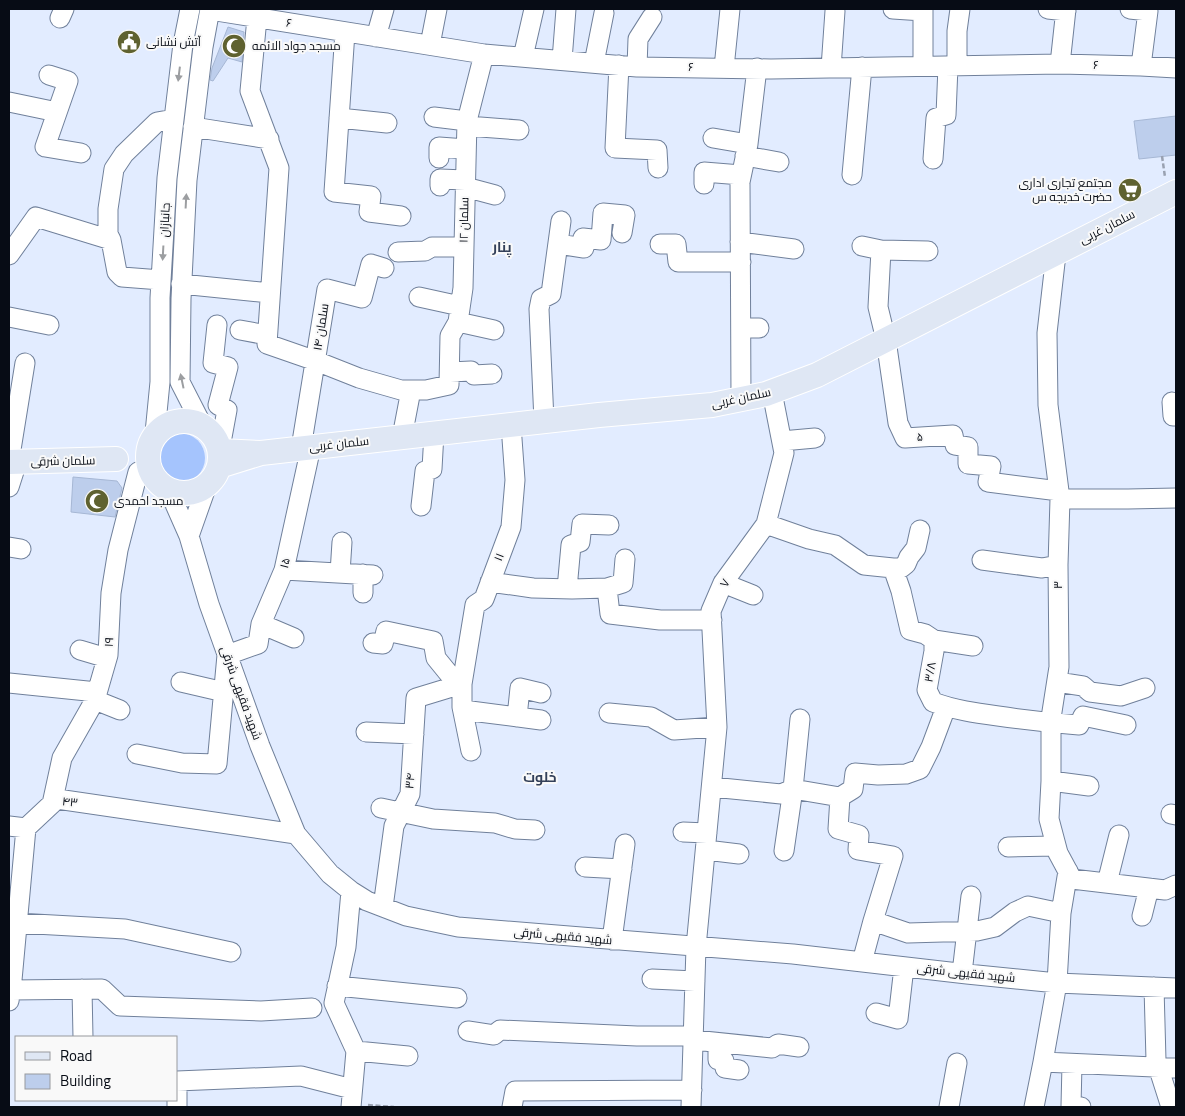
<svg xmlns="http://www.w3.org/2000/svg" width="1185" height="1116" font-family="'Titillium Web',Cairo,sans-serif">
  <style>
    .green { fill: #a5c4fd }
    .building { fill: #bdceec; stroke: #a6b7d4 }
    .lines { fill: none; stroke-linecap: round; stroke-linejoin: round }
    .minor-casing { stroke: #70809b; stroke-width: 21 }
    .major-casing { stroke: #fff; stroke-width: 26 }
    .path { stroke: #99a1b1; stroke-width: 2.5; stroke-dasharray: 5 2.5; stroke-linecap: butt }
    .minor { stroke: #fff; stroke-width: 19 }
    .major { stroke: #dfe7f4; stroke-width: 24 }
    .oneway { fill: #9c9ea1 }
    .labels { text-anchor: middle; stroke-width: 4; stroke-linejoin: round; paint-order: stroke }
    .street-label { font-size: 12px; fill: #070c15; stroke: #f9f9f9 }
    .poi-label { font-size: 12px; fill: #070c15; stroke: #f9f9f9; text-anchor: start }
    .neighbourhood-label { font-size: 14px; font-weight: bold; fill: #334059; stroke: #f9f9f9 }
  </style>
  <rect width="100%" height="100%" fill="#e2ecff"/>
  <path class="green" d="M155 458a25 25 0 1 1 50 0a25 25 0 1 1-50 0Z"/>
  <path class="building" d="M228,27L244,32L242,62L228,58L213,81L210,80L212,68Z
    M1176,116V155L1139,159L1134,121Z
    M73,477L117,481L122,488L115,517L71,512Z"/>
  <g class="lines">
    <g class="minor-casing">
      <path id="minor" d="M893,9L923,11
        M1048,9L1066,11
        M1130,9L1148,11L1141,66
        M210,10L484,54L637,67L771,69L1060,64L1141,66L1176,68
        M60,18L64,9
        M257,18L250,91L279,168L267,344L316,361L359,378L401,390H426L449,385L450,336L458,322L463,288L467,121L484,54
        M345,32L334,192L371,196L369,212L401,216
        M376,37L384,9
        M430,45L437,9
        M523,57L534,9
        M562,60L566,9
        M594,63L604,13
        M1060,64L1066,9
        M619,65L615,148L657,150L658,168
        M923,66V9
        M957,66V31L960,9
        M637,67L638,39L652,17
        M724,68L730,9
        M831,68L835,11
        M49,75L68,81L45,147L81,153
        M9,102L57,112
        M434,117L467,121
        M339,118L387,123
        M467,126L519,130
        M193,127L269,139
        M713,138L748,144
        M745,156L779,162
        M439,158V147L466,149
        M933,159L936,118L946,115L948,66
        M852,175L862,67
        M704,184V172L741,175
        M440,186V179L465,180
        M465,187L495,195
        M740,242L794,249
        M558,244L584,248L583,238L601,240L603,213L625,215L622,233
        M660,244H676L678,262H741
        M862,246L881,250L928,251
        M881,250L878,307L886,340L898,423L905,438L953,435L955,445L968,447V464L991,466L988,482L1059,491
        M398,252L425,251L432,247H464
        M1056,254L1047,333L1048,405L1060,499L1058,565L1059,667L1051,718V781L1049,819L1058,853L1072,879L1165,890L1176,885
        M9,255L36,217L111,240
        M161,280L122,277L117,272L111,240L108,234V209L114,169L124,154L157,122L174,119
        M181,284L270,293
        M419,297L460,306
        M9,317L49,325
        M458,322L494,330
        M217,325L213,363L228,367L218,405L227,410L220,448
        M741,328H759
        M240,330L267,335
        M450,372L471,371L474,375L492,374
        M741,399L740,182L748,144L757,68
        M1172,402L1173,416H1176
        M544,421L539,309L541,299L551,294L561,221
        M202,425L180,382L181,299L187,180L203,47L210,9
        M155,433L160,382V298L167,178L183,44L190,9
        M402,437L411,390
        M782,441L815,438
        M301,448L327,289L362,298L371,264L384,268
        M9,462L25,363
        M9,487L17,462
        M162,487L174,502L189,536L207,485
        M1060,499H1128L1176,498
        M421,506L425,471L432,469L434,433
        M766,524L809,539L835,545L864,565L893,568H901L906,564L909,557L916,548L920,530
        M189,536L209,604L260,746L296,834L330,874L351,891L367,901L406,916L458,927L793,954L967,974L1057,983L1176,988
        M9,547L21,549
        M982,560L1042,568L1058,565
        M893,568L901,591L910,630L925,634L934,640V651L927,690L933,702C954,710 976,713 998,716C1025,720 1052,723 1079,725L1083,716L1126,725
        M284,570L373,575
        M340,573L342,542
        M490,582L533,588L572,589L607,588L623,583L625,559
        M723,583L753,595
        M607,588L610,614L660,620H712
        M567,589L571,545L580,542L582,524L609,525
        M363,593V574
        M261,624L294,638
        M934,640L973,646
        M373,643L383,644L386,631L433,641L436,658L449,674L462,684
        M80,650L107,658
        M181,682L224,692
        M1057,682L1083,686L1090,692L1121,696L1145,688
        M9,683L97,692
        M95,700L120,710
        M463,710L541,720
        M609,713L651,717L674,730L717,727
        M517,717L520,688L541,693
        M366,732L414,734
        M471,751L462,707V684L475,605L484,599L511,527L515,480L511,425
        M137,754L182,763L217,764L227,655L258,644L261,624L284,570L311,447
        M1051,781L1089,786
        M712,787L781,794L793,789L800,719
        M840,797L838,829L859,835L858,850L893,856L873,921L862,962
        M52,804L62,758L95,700L108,655L111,593L118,550L138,472
        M381,808L433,819L495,823L515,829L535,830
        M1171,814L1176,815
        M9,826L26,828
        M683,832L707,833
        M1008,847L1056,846
        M706,850L739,854
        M784,851L793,789L840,797L853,789L855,773L878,775L906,774L920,769L931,747L946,707
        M585,867L622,869
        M1107,883L1119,835
        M351,891L346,947L334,1003L356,1051L351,1107
        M383,907L394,826L410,794L416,698L462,684
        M1142,916L1149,888
        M873,921L908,933L943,932L977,931L995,927L1015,912L1028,906L1061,913
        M17,923L125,929L231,952
        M612,940L625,844
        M962,973L971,896
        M652,979L695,981
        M337,986L457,998
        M1154,987L1156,1060L1171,1107
        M82,989L83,1037
        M11,990L102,989L120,1006L261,1011L312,1008
        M9,1001L12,980L26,828L57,799L296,834
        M876,1013L898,1019L904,967
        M468,1031L494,1035L500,1030L637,1036H694
        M694,1040L772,1048L778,1044L799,1047
        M718,1043V1060L724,1061L725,1068L739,1070
        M356,1051L408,1056
        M1043,1062L1176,1068
        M1072,1064L1071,1106L1081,1107
        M177,1107V1081L301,1076L352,1089
        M512,1107L515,1091L692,1090
        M691,1107L696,947L717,727L711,611L723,583L766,524L784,453L772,392
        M949,1107L957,1063
        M1034,1107L1043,1062L1057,983L1061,913L1068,871"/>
    </g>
    <g class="major-casing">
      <path id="major" d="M148 457a36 36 0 1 1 72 0a36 36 0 1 1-72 0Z
        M261,453L599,415L712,405L766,394L817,375L1176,192
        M9,462L116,459
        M219,466L261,453L220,451"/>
    </g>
    <path class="path" d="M1162,156L1165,177
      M368,1105L394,1107"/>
    <use href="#minor" class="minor"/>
    <use href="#major" class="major"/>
  </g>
  <defs><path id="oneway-solid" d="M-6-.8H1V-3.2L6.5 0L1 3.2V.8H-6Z" transform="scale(1.25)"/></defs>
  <g class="oneway">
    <use href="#oneway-solid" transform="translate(179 74) rotate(97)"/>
    <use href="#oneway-solid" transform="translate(186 201) rotate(-87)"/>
    <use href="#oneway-solid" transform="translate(163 253) rotate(93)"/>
    <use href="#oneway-solid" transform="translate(182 381) rotate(-102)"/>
  </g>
  <defs>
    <g id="civic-disc" transform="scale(1.25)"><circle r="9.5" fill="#5f6230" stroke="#f9f9f9"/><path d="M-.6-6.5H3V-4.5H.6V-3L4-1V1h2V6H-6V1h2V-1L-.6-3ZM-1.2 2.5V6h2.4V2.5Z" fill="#fff"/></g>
    <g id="mosque-disc" transform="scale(1.25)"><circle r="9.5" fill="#5f6230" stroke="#f9f9f9"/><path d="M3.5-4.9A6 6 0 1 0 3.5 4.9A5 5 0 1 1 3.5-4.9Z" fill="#fff"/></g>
    <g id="supermarket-disc" transform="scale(1.25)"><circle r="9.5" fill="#5f6230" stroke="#f9f9f9"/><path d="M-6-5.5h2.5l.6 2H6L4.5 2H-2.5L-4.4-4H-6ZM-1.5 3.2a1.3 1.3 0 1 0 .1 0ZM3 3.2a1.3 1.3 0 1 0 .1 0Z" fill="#fff"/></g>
  </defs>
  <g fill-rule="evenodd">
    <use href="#civic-disc" x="129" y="42"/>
    <use href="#mosque-disc" x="234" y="46"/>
    <use href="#supermarket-disc" x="1130" y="190"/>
    <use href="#mosque-disc" x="97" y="501"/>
  </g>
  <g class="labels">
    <g class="street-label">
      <text transform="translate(289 23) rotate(9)" y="4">۶</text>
      <text transform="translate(1096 65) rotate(1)" y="4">۶</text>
      <text transform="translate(691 67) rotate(1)" y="4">۶</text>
      <text transform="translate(165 220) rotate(-87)" y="4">جانبازان</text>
      <text transform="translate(464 220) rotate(-89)" y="4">سلمان ۱۲</text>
      <text transform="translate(1107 227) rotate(-27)" y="4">سلمان غربی</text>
      <text transform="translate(321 327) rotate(-81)" y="4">سلمان ۱۴</text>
      <text transform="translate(741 398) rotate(-12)" y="4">سلمان غربی</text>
      <text transform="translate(920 437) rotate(-2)" y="4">۵</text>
      <text transform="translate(339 444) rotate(-6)" y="4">سلمان غربی</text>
      <text transform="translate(63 461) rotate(-1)" y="4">سلمان شرقی</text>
      <text transform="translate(499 557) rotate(-68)" y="4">۱۱</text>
      <text transform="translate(285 563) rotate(-76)" y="4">۱۵</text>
      <text transform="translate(725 583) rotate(-60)" y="4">۷</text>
      <text transform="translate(1058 585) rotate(-90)" y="4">۳</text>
      <text transform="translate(109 642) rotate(-87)" y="4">۱۹</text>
      <text transform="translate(930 672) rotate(-80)" y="4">۳/۸</text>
      <text transform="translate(241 693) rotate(70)" y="4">شهید فقیهی شرقی</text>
      <text transform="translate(410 781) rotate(-85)" y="4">۳۴</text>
      <text transform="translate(70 802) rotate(5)" y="4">۴۳</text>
      <text transform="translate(563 936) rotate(5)" y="4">شهید فقیهی شرقی</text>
      <text transform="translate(966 973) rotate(6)" y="4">شهید فقیهی شرقی</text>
    </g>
    <g class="poi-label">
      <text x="146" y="46">آتش نشانی</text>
      <text x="252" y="50">مسجد جواد الائمه</text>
      <text x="1112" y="187" text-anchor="end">مجتمع تجاری اداری<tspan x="1112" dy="14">حضرت خدیجه س</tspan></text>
      <text x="114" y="505">مسجد احمدی</text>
    </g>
    <g class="neighbourhood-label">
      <text x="502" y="252">پنار</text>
      <text x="540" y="782">خلوت</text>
    </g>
  </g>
  <rect width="1185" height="1116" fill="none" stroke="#070c15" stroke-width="20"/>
  <rect x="15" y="1036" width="162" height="65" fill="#f9f9f9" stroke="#989a9e"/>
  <rect x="25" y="1052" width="25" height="8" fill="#dfe7f4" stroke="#989a9e"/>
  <text x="60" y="1061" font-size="15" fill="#070c15">Road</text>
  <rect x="25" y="1074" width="25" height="15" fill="#bdceec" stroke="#989a9e"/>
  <text x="60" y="1086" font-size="15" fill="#070c15">Building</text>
</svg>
